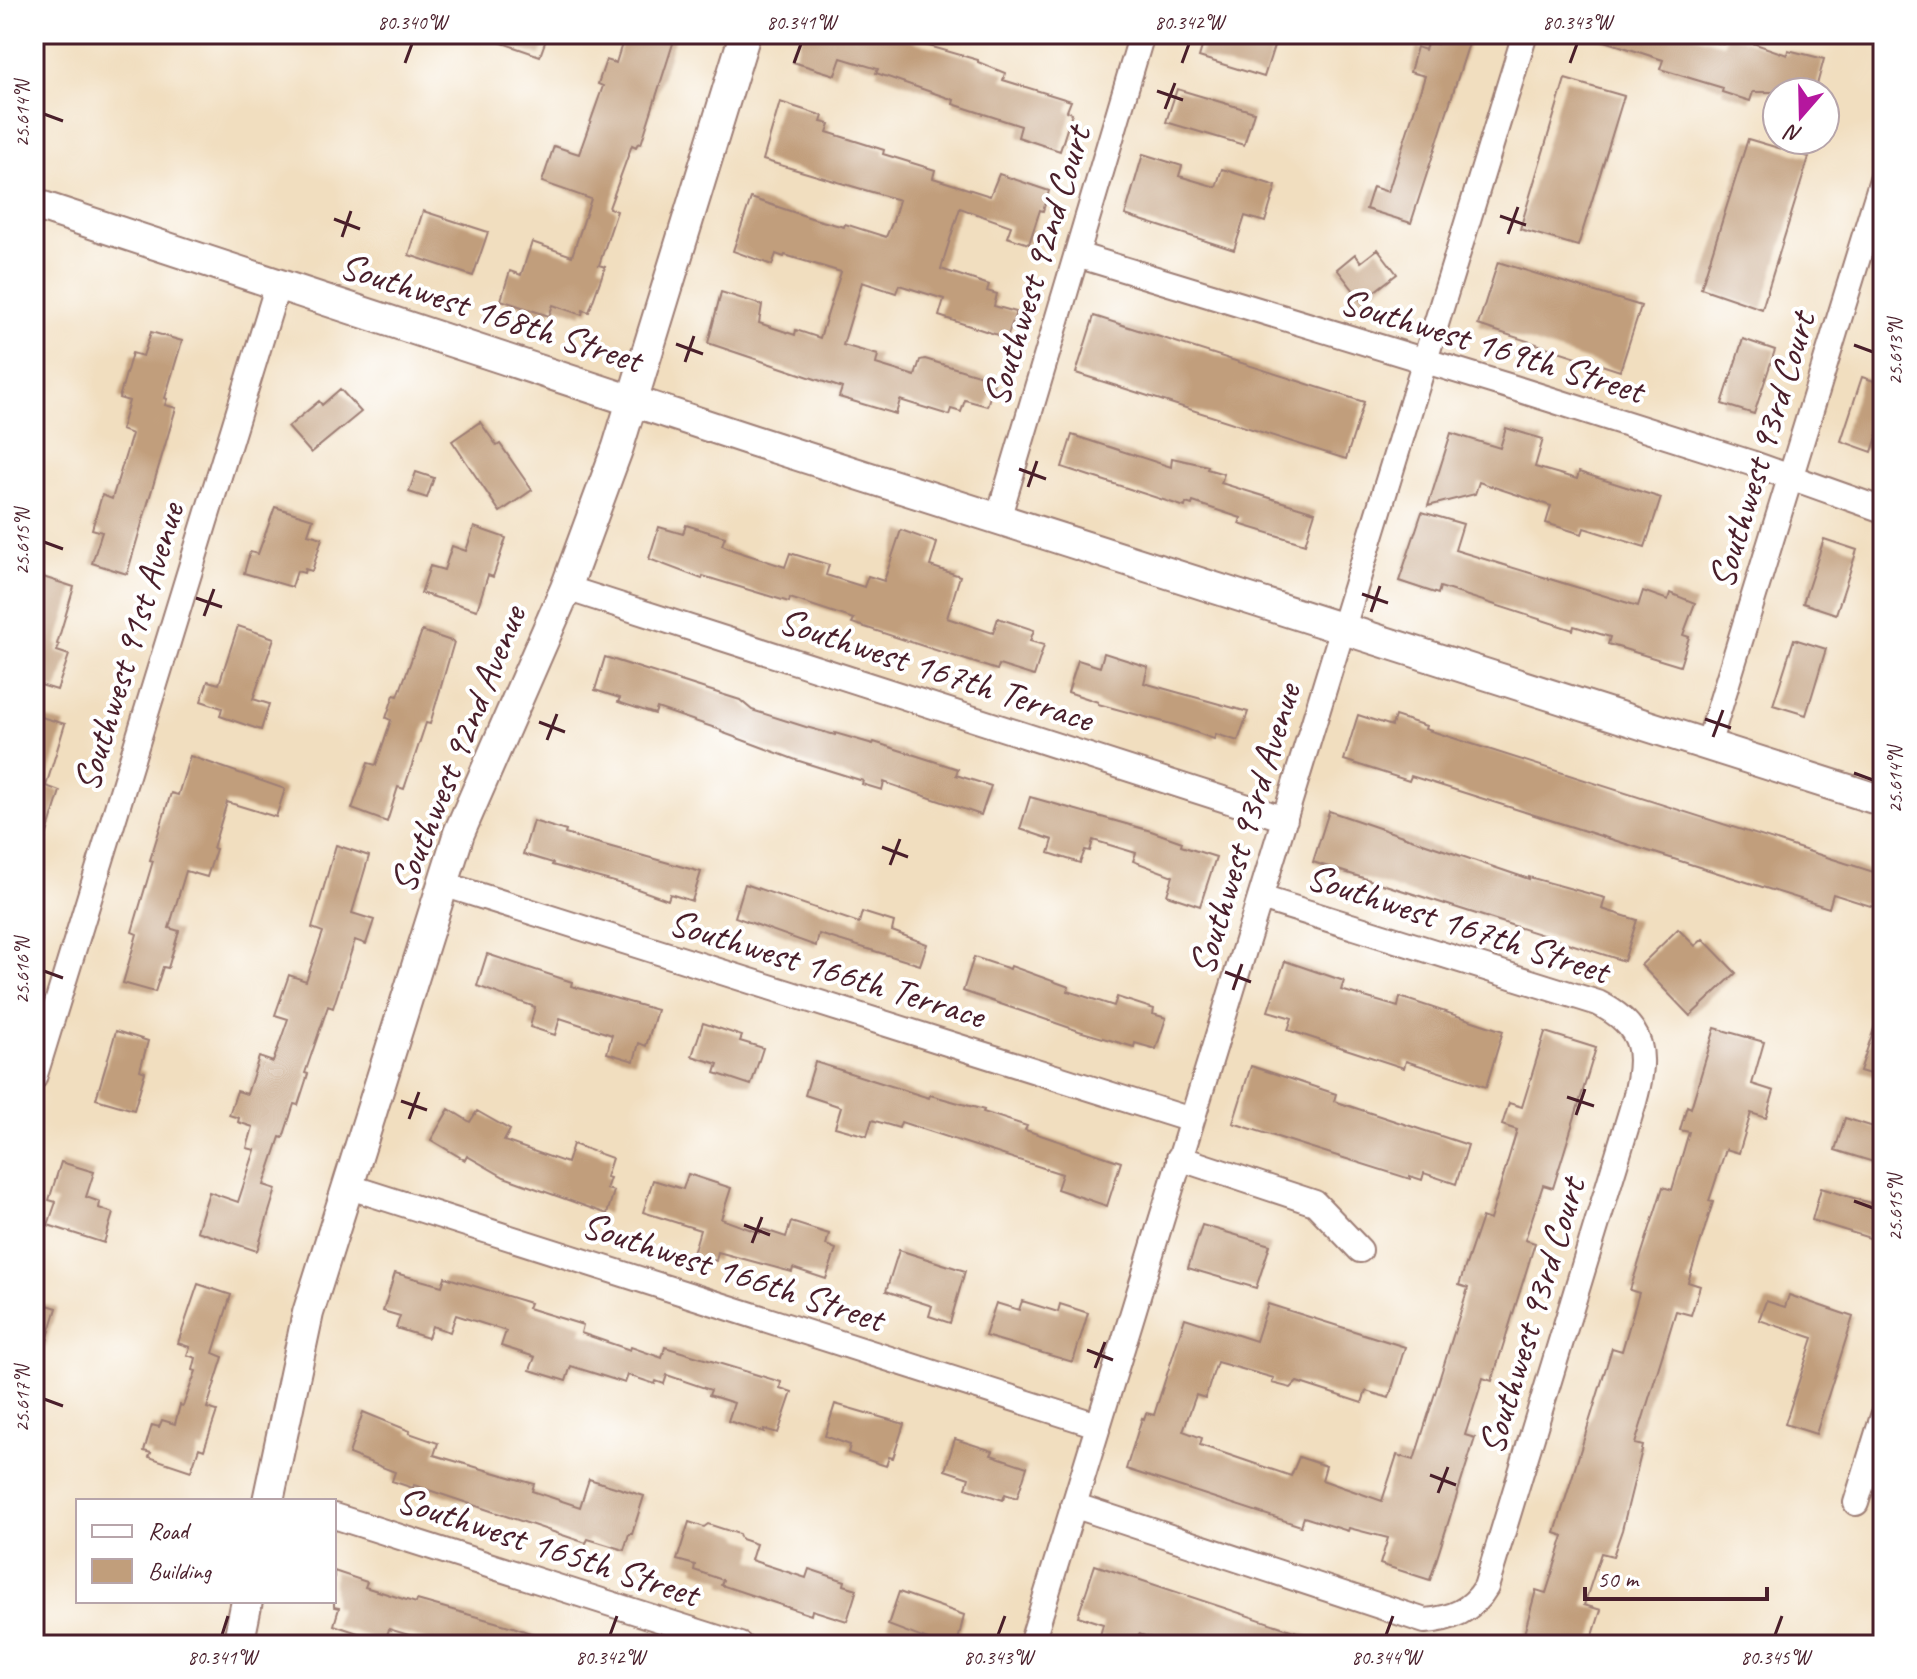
<svg xmlns="http://www.w3.org/2000/svg" width="1917" height="1679" font-family="Caveat,sans-serif">
  <style>
    .building { fill: #c19e7b }
    .lines { fill: none; stroke-linecap: round; stroke-linejoin: round }
    .minor-casing { stroke: #9e7e75; stroke-width: 28 }
    .tertiary-casing { stroke: #9e7e75; stroke-width: 34 }
    .minor { stroke: #fff; stroke-width: 24 }
    .tertiary { stroke: #fff; stroke-width: 30 }
    .ticks { fill: none; stroke: #4a1f2b; stroke-width: 3 }
    .labels { text-anchor: middle; stroke-width: 8; stroke-linejoin: round; paint-order: stroke }
    .street-label { font-size: 38px; fill: #4a1f2b; stroke: #fff }
    .neatline { fill: none; stroke: #4a1f2b; stroke-width: 3 }
    .ticks-label { font-size: 20px; text-anchor: middle; fill: #4a1f2b }
  </style>
  <rect width="100%" height="100%" fill="#fff"/>
  <filter id="ink" filterUnits="userSpaceOnUse"><feTurbulence type="fractalNoise" baseFrequency=".0125" numOctaves="2"/><feDisplacementMap in="SourceGraphic" scale="16" xChannelSelector="R" yChannelSelector="G"/><feConvolveMatrix kernelMatrix="1 2 1 2 8 2 1 2 1" color-interpolation-filters="sRGB"/></filter>
  <filter id="wash" filterUnits="userSpaceOnUse"><feTurbulence type="fractalNoise" baseFrequency=".006" numOctaves="4" result="noise"/><feDisplacementMap in="SourceGraphic" scale="32" xChannelSelector="R" yChannelSelector="G"/><feGaussianBlur stdDeviation="1.8" result="paint"/><feColorMatrix in="noise" values="0 0 0 0 0 0 0 0 0 0 0 0 0 0 0 0 0 1.4 0 .05"/><feComposite in="paint" operator="in"/></filter>
  <g filter="url(#wash)">
    <rect width="100%" height="100%" fill="#f1debf"/>
    <g id="blocks">
      <path class="building" d="M485,34H548L540,56L485,37Z
        M625,34H676L641,144L638,143L636,147L632,145L609,208L617,211L599,265L605,267L589,312L583,310L582,315L553,305L549,316L501,300L510,271L521,275L532,242L572,256L591,199L542,182L554,146L579,154L603,86L598,84L606,60L616,63Z
        M802,34H887L978,60V62L1005,73L1003,80L1071,101L1067,111L1072,113L1060,151L1018,137L1021,126L953,104L954,100L876,73L878,69L841,58L835,75L793,62Z
        M1206,34H1236L1274,46L1264,77L1199,57Z
        M1440,34L1469,43L1411,223L1366,209L1373,187L1388,192L1403,145L1425,76L1410,72L1417,47L1425,50L1428,41L1437,44Z
        M1596,34H1688L1723,44L1727,34L1787,55L1788,50L1824,59L1815,92H1753L1750,101L1722,92L1723,88L1660,69L1663,60L1596,38Z
        M1565,79L1624,96L1578,246L1520,229Z
        M1177,89L1254,112L1244,145L1166,122Z
        M780,102L823,116L821,122L830,124L827,132L884,150L883,154L935,170L933,178L990,196L999,174L1049,191L1043,211L1040,210L1029,244L1007,237L1011,226L960,208L945,255L941,269L989,285L987,291L997,294L994,306L1016,312L1007,338L939,316L944,299L899,285L896,293L862,282L843,345L878,355L876,364L915,376L920,360L925,359L995,380L987,406L965,400L961,412L951,409L949,415L900,400L896,414L839,397L842,388L708,343L721,292L762,305L759,323L795,335L796,330L820,338L841,272L785,255L784,257L776,254L772,265L733,251L751,198L814,219L844,227L845,224L886,237L893,221L899,200L763,160Z
        M1748,139L1809,157L1762,309L1701,288Z
        M1143,154L1182,166L1179,176L1216,187L1222,169L1276,186L1265,222L1245,216L1234,250L1125,215Z
        M423,211L488,232L473,276L409,255Z
        M1378,249L1397,274L1362,301L1337,269L1355,254L1361,262Z
        M1498,262L1641,306L1620,371L1478,325Z
        M1094,316L1364,402L1346,459L1076,373Z
        M151,332L182,341L165,398L167,399L165,405L176,408L127,574L92,563L102,532L92,529L102,495L112,499L132,434L121,430L129,401L119,398L132,353L143,356Z
        M1743,339L1775,350L1754,414L1722,404Z
        M1862,377L1883,384V418L1872,452L1841,441Z
        M340,389L361,412L311,453L288,427L319,401L322,405Z
        M480,422L497,446L500,444L532,490L500,512L452,441Z
        M1506,428L1543,439L1535,467L1577,479L1579,472L1661,498L1645,547L1584,528L1582,534L1546,523L1551,506L1479,482L1475,494L1428,506L1451,433L1500,448Z
        M1072,435L1171,467L1172,458L1208,466L1207,469L1224,474L1221,483L1315,512L1305,544L1239,524L1241,518L1193,502L1192,505L1186,503L1185,507L1062,467Z
        M416,472L434,478L427,498L409,492Z
        M275,507L313,519L308,534L322,538L312,571L305,569L304,573L297,571L292,587L244,573L250,552L258,554Z
        M1422,512L1463,524L1455,550L1638,606L1643,591L1668,600L1670,593L1695,603L1683,635L1689,637L1680,666L1608,644L1610,637L1574,626L1573,630L1440,587L1438,594L1399,581Z
        M686,525L725,537L722,545L733,550L785,567L790,553L829,565L826,575L864,587L868,576L884,581L901,530L937,543L930,566L960,576L947,618L993,633L998,618L1034,630L1030,641L1044,645L1034,676L999,665L997,670L852,623L854,619L790,598L789,602L703,576L702,579L649,559L659,527L683,534Z
        M474,527L506,538L493,577L488,575L477,610L421,593L430,566L444,570L452,546L466,551Z
        M1824,539L1857,550L1836,614L1803,603Z
        M43,577L74,587L57,644L59,645L57,651L69,655L57,690L34,683V607Z
        M238,626L274,638L253,699L269,704L261,730L220,716L222,708L201,701L208,681L219,684Z
        M422,631L454,642L430,724L426,723L404,789L398,787L387,822L352,809L368,763L376,765L391,720L386,718L394,695L398,696Z
        M1794,639L1826,649L1806,715L1773,705Z
        M1104,653L1148,667L1144,683L1248,712L1238,741L1216,734L1214,739L1175,725L1098,704V702L1068,692L1078,660L1100,667Z
        M605,657L740,700L752,710L806,727L835,735V733L873,744L874,742L958,769L956,775L991,786L981,815L884,782L882,790L862,784L863,781L796,760L721,732V730L657,708L655,714L618,702L620,698L595,690Z
        M34,715L65,724L46,786L60,791L39,859L34,858Z
        M1358,715L1392,726L1395,716L1426,726L1425,729L1883,875V910L1833,894L1829,908L1411,776L1409,781L1344,760Z
        M190,756L285,789L276,817L227,802L213,848L216,849L207,877L186,871L169,928L179,931L168,968L163,967L155,992L123,983L137,934L132,932L153,861L150,860L171,793L178,795Z
        M1030,797L1151,831L1182,842L1181,846L1216,857L1200,906L1167,895L1173,876L1133,861L1136,853L1093,840L1090,851L1085,850L1080,863L1049,853L1053,840L1020,829Z
        M1329,811L1529,879V877L1605,898L1602,909L1637,920L1624,961L1313,862Z
        M533,821L566,831L565,834L701,872L692,901L670,894L668,900L629,886L552,865L553,863L523,854Z
        M336,845L369,856L352,913L374,920L366,944L355,940L333,1008L328,1006L305,1073L308,1074L298,1105L294,1104L283,1138L280,1137L264,1185L276,1189L257,1251L197,1231L209,1192L238,1202L255,1150L247,1148L253,1127L238,1122L239,1118L229,1115L237,1091L247,1094L259,1057L273,1062L288,1019L275,1015L289,975L306,981L323,932L312,928Z
        M745,884L859,923L862,912L894,922L892,931L927,944L920,965L819,934L816,946L735,917Z
        M1678,929L1695,946L1703,939L1736,973L1690,1016L1641,965Z
        M487,954L572,982L571,986L657,1010L646,1046L639,1043L634,1061L607,1053L612,1035L560,1018L555,1035L530,1027L535,1007L477,986Z
        M974,957L1010,969L1011,966L1069,987L1068,991L1114,1006L1117,997L1154,1009L1153,1014L1166,1018L1156,1049L1135,1043L1134,1047L1079,1031L963,991Z
        M1285,961L1344,981L1341,990L1398,1007L1400,997L1503,1031L1486,1087L1406,1061L1404,1068L1288,1030L1292,1018L1268,1011Z
        M1879,1013L1883,1014V1078L1860,1071Z
        M703,1023L742,1036L740,1041L763,1048L751,1085L715,1073L718,1064L692,1056Z
        M1715,1028L1764,1042L1752,1084L1774,1091L1766,1118L1751,1113L1739,1153L1726,1149L1709,1201L1713,1202L1688,1282L1700,1286L1691,1315L1676,1311L1635,1444L1643,1446L1622,1530L1613,1556L1601,1553L1584,1605L1601,1610L1590,1645H1521L1536,1590L1546,1593L1564,1536L1555,1533L1612,1348L1622,1351L1639,1293L1630,1290L1663,1187L1672,1190L1689,1132L1680,1130L1687,1106L1691,1108Z
        M116,1031L148,1041L140,1070L145,1072L134,1110L96,1099Z
        M1545,1032L1596,1048L1553,1188L1543,1185L1525,1240L1535,1243L1492,1381L1483,1378L1465,1435L1475,1438L1430,1580L1380,1564L1388,1538L1349,1528L1348,1531L1304,1517L1301,1526L1126,1469L1142,1418L1144,1419L1146,1413L1154,1415L1185,1318L1256,1341L1268,1304L1405,1347L1389,1398L1366,1391L1362,1403L1297,1382L1291,1388L1272,1383L1274,1378L1217,1362L1205,1398L1196,1395L1183,1431L1202,1438L1200,1445L1291,1476L1299,1457L1326,1466L1322,1480L1382,1501L1397,1455L1414,1460L1468,1288L1459,1285L1482,1217L1490,1220L1517,1130L1502,1125L1509,1103L1522,1107Z
        M815,1062L929,1098L930,1095L984,1110L983,1112L1027,1126L1025,1130L1121,1162L1107,1206L1057,1189L1062,1174L901,1122L899,1128L872,1120L867,1136L835,1127L841,1107L805,1095Z
        M1251,1066L1336,1094L1334,1101L1468,1145L1456,1184L1424,1173L1422,1180L1410,1176V1179L1233,1123Z
        M449,1109L470,1122L477,1111L510,1130L504,1141L567,1163L573,1144L612,1158L606,1177L610,1178L606,1189L614,1191L607,1214L504,1177L467,1156L465,1160L431,1140Z
        M1845,1118L1883,1130V1165L1835,1150Z
        M61,1162L94,1172L86,1197L100,1202L99,1208L113,1213L104,1243L48,1225L56,1202L49,1200Z
        M688,1174L731,1188L721,1219L760,1233L762,1229L786,1237L791,1222L829,1234L826,1245L836,1249L826,1279L793,1268L792,1272L718,1252L716,1261L693,1254L700,1230L643,1212L653,1180L683,1189Z
        M1821,1188L1883,1207V1218L1876,1240L1812,1220Z
        M1202,1225L1270,1245L1256,1288L1188,1268Z
        M899,1250L965,1271L950,1323L929,1316L932,1306L886,1291Z
        M395,1273L442,1286L445,1277L530,1303L528,1308L583,1325L581,1333L630,1350L631,1347L662,1358L665,1347L781,1382L780,1388L792,1392L778,1433L764,1429V1432L728,1421L734,1403L709,1395L711,1390L667,1375L664,1384L656,1381L655,1384L628,1375L625,1383L571,1366L566,1381L530,1370L535,1357L501,1346L506,1331L456,1315L450,1332L432,1326L428,1338L396,1328L400,1316L383,1311Z
        M198,1284L231,1295L213,1353L223,1357L207,1408L217,1411L204,1450L199,1448L191,1471L149,1457L151,1453L144,1451L152,1425L159,1427L162,1420L175,1424L180,1405L183,1406L196,1371L193,1370L196,1358L187,1355L190,1347L178,1343Z
        M1789,1295L1853,1317L1816,1434L1785,1424L1813,1338L1759,1320L1766,1301L1785,1307Z
        M34,1301L57,1308L39,1366H34Z
        M1022,1301L1058,1312L1060,1304L1088,1313L1073,1362L985,1336L996,1303L1019,1310Z
        M835,1404L904,1424L893,1458L889,1457L886,1466L848,1453L850,1445L825,1436Z
        M363,1412L410,1431L409,1433L438,1443L434,1455L534,1484L532,1491L580,1507L589,1479L644,1496L632,1534H629L624,1550L588,1539L586,1543L414,1485L413,1488L392,1481L395,1472L349,1454Z
        M955,1439L993,1451L991,1455L1027,1467L1017,1498L1005,1494L1003,1500L966,1488L969,1478L945,1470Z
        M689,1522L704,1527L708,1524L739,1534L741,1539L756,1544L751,1560L806,1578L809,1569L845,1581L844,1585L857,1589L847,1621L812,1610L811,1615L721,1585L723,1580L694,1570L695,1565L677,1560Z
        M1095,1565L1324,1641L1323,1645H1172L1139,1634L1134,1645H1127L1100,1636L1103,1624L1078,1616Z
        M334,1571L367,1582L365,1587L416,1603L417,1600L513,1627L553,1641V1645H442L389,1629L385,1642L334,1625L339,1608L334,1607Z
        M899,1592L964,1615L957,1645H941L888,1625Z"/>
    </g>
  </g>
  <g filter="url(#ink)">
    <use href="#blocks" fill-opacity="0" stroke="#9e7e75" stroke-width="2"/>
    <g class="lines">
      <g class="minor-casing">
        <path id="minor" d="M1077,255L1508,386L1751,463L1883,510
          M998,519L1142,34
          M566,588L1285,819
          M1708,745L1883,176
          M443,884L1191,1120
          M34,1078L278,284
          M1179,1158L1315,1203L1360,1250
          M347,1186L1097,1425
          M1856,1503L1883,1416
          M1073,1505L1425,1621C1451,1619 1472,1611 1486,1587L1634,1102C1647,1055 1646,1027 1598,1003L1261,898
          M334,1516L740,1645
          M1031,1645L1525,34"/>
      </g>
      <g class="tertiary-casing">
        <path id="tertiary" d="M34,204L751,440L1883,801
          M268,1501L308,1313L459,833L566,588L618,447L745,34
          M238,1645L247,1601"/>
      </g>
      <use href="#minor" class="minor"/>
      <use href="#tertiary" class="tertiary"/>
    </g>
  </g>
  <path class="ticks" d="M405,63L412,44M794,63L801,44M1182,63L1189,44M1570,63L1577,44M1157,91L1183,100M1165,109L1175,83M44,114L63,121M1500,216L1526,225M334,219L360,229M1508,234L1518,207M342,237L351,211M676,344L703,354M1854,345L1873,352M685,362L694,336M1019,469L1046,479M1028,487L1037,461M44,542L63,549M1362,594L1388,603M196,598L222,607M1371,612L1380,586M204,616L214,589M1705,719L1731,728M539,722L565,732M1713,737L1723,710M547,740L557,714M1854,773L1873,780M882,847L908,857M890,865L900,839M44,971L63,978M1225,972L1251,982M1233,990L1242,964M1567,1097L1594,1106M401,1101L427,1110M1576,1115L1585,1089M409,1119L419,1092M1854,1201L1873,1208M744,1225L770,1235M752,1243L762,1217M1087,1350L1113,1360M1095,1368L1105,1342M44,1399L63,1406M1430,1475L1456,1485M1438,1493L1448,1467M222,1635L228,1616M610,1635L617,1616M998,1635L1005,1616M1386,1635L1393,1616M1775,1635L1782,1616"/>
  <g class="labels">
    <g class="street-label">
      <text transform="translate(1036 266) rotate(-73)" y="13">Southwest 92nd Court</text>
      <text transform="translate(491 312) rotate(18)" y="13">Southwest 168th Street</text>
      <text transform="translate(1492 345) rotate(17)" y="13">Southwest 169th Street</text>
      <text transform="translate(1761 450) rotate(-73)" y="13">Southwest 93rd Court</text>
      <text transform="translate(128 647) rotate(-73)" y="13">Southwest 91st Avenue</text>
      <text transform="translate(936 669) rotate(18)" y="13">Southwest 167th Terrace</text>
      <text transform="translate(457 749) rotate(-68)" y="13">Southwest 92nd Avenue</text>
      <text transform="translate(1244 829) rotate(-73)" y="13">Southwest 93rd Avenue</text>
      <text transform="translate(1458 923) rotate(18)" y="13">Southwest 167th Street</text>
      <text transform="translate(827 968) rotate(17)" y="13">Southwest 166th Terrace</text>
      <text transform="translate(733 1271) rotate(18)" y="13">Southwest 166th Street</text>
      <text transform="translate(1531 1316) rotate(-73)" y="13">Southwest 93rd Court</text>
      <text transform="translate(548 1546) rotate(18)" y="13">Southwest 165th Street</text>
    </g>
  </g>
  <rect width="1917" height="1679" fill="none" stroke="#fff" stroke-width="88"/>
  <rect x="76" y="1499" width="260" height="104" fill="#ffffff" stroke="#b7a5aa" stroke-width="2"/>
  <rect x="92" y="1525" width="40" height="12" fill="#ffffff" stroke="#b7a5aa" stroke-width="2"/>
  <text x="148" y="1539" font-size="24" fill="#4a1f2b">Road</text>
  <rect x="92" y="1559" width="40" height="24" fill="#c19e7b" stroke="#b7a5aa" stroke-width="2"/>
  <text x="148" y="1579" font-size="24" fill="#4a1f2b">Building</text>
  <g transform="translate(1801 116) rotate(200)"><circle r="38" fill="#ffffff" stroke="#b7a5aa" stroke-width="2"/>
  <path d="M0-6L14 30L0 20L-14 30Z" fill="#b5179e"/>
  <text y="-12" font-size="22" font-weight="bold" text-anchor="middle" fill="#4a1f2b">N</text>
  </g>
  <path d="M1585 1587v12h182v-12" fill="none" stroke="#4a1f2b" stroke-width="4"/>
  <text x="1597" y="1587" font-size="24" fill="#4a1f2b" stroke="#ffffff" stroke-width="6" paint-order="stroke">50 m</text>
  <rect x="44" y="44" width="1829" height="1591" class="neatline"/>
  <g class="ticks-label">
    <text x="412" y="29">80.340°W</text>
    <text x="801" y="29">80.341°W</text>
    <text x="1189" y="29">80.342°W</text>
    <text x="1577" y="29">80.343°W</text>
    <text transform="translate(22 114) rotate(-90)" y="7">25.614°N</text>
    <text transform="translate(1895 352) rotate(-90)" y="7">25.613°N</text>
    <text transform="translate(22 542) rotate(-90)" y="7">25.615°N</text>
    <text transform="translate(1895 780) rotate(-90)" y="7">25.614°N</text>
    <text transform="translate(22 971) rotate(-90)" y="7">25.616°N</text>
    <text transform="translate(1895 1208) rotate(-90)" y="7">25.615°N</text>
    <text transform="translate(22 1399) rotate(-90)" y="7">25.617°N</text>
    <text x="222" y="1664">80.341°W</text>
    <text x="610" y="1664">80.342°W</text>
    <text x="998" y="1664">80.343°W</text>
    <text x="1386" y="1664">80.344°W</text>
    <text x="1775" y="1664">80.345°W</text>
  </g>
</svg>
